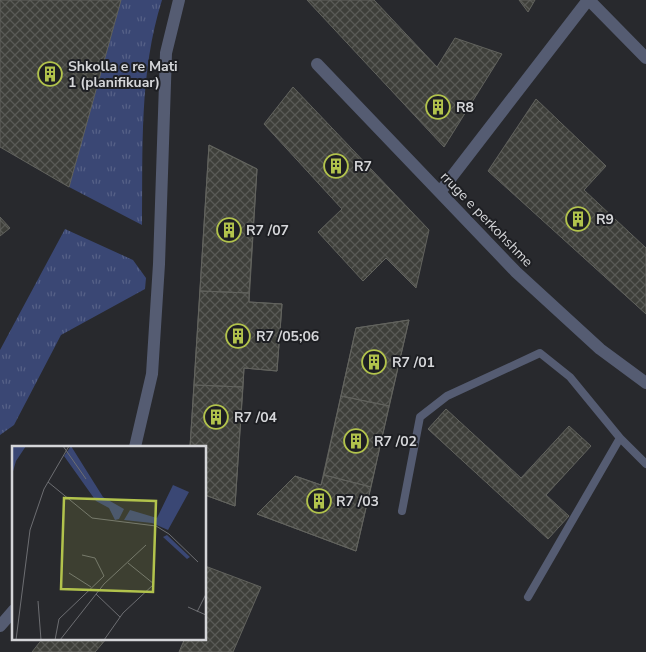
<svg xmlns="http://www.w3.org/2000/svg" width="646" height="652" font-family="'Nunito Sans',sans-serif">
  <style>
    .park { fill: url(#park-tufts) }
    .building { fill: url(#building-cross-hatch); stroke: #62635e }
    .lines { fill: none; stroke-linecap: round; stroke-linejoin: round }
    .service { stroke: #555c72; stroke-width: 8 }
    .minor { stroke: #555c72; stroke-width: 12 }
    .labels { text-anchor: middle; stroke-width: 4; stroke-linejoin: round; paint-order: stroke }
    .poi-label { font-size: 14px; font-weight: bold; fill: #d5d6d9; stroke: #1e1f23; text-anchor: start }
    .street-label { font-size: 14px; fill: #d5d6d9; stroke: #1e1f23 }
    .inset-road { fill: none; stroke: #6d6e72; stroke-width: 1 }
    .view { fill: #b2c34c; fill-opacity: 0.15; stroke: #b2c34c; stroke-width: 2.5 }
    .inset-edge { fill: none; stroke: #d5d6d9; stroke-width: 2.5 }
  </style>
  <defs>
    <pattern id="park-tufts" width="24" height="20" patternUnits="userSpaceOnUse" patternTransform="scale(1.25)"><rect width="24" height="20" fill="#3a4774"/><path d="M3 7l-1-3M5 7V3M7 7l1-3M15 17l-1-3M17 17v-4M19 17l1-3" fill="none" stroke="#566187"/></pattern>
    <pattern id="building-cross-hatch" width="8" height="8" patternUnits="userSpaceOnUse" patternTransform="scale(1.25)"><rect width="8" height="8" fill="#3e3f3a"/><path d="M0 0l8 8M0 8l8-8" fill="none" stroke="#595a56"/></pattern>
  </defs>
  <rect width="100%" height="100%" fill="#28292d"/>
  <path class="park" d="M121,0H162C139,73 143,149 142,225L69,187Z
    M65,229L133,260L146,278L145,289L61,335L14,425L0,435V350Z"/>
  <path class="building" d="M0,0H121L69,187L0,147Z
    M307,0H374L437,67L455,38L502,54L444,147Z
    M519,0H535L528,12Z
    M293,87L429,230L416,288L386,258L363,281L318,232L342,209L264,124Z
    M536,99L606,166L584,190L646,248V314L488,171Z
    M209,145L257,169L249,302L282,304L277,371L244,368L235,506L205,495V447H190Z
    M209,145L257,169L249,293L200,291Z
    M0,217L10,228L0,236Z
    M200,291L249,293V302L282,304L277,371L244,368L243,387L194,385Z
    M409,320L356,551L257,514L295,476L321,485L356,328Z
    M409,320L389,406L341,396L356,328Z
    M194,385L243,387L235,506L205,495V447H190Z
    M341,396L389,406L371,487L324,475Z
    M446,409L521,478L569,426L591,446L546,495L569,516L548,539L428,429Z
    M324,475L371,487L356,551L257,514L295,476L321,485Z
    M205,566L261,587L233,652H179L185,638H205Z
    M43,638H107L95,652H32Z"/>
  <g class="lines">
    <path class="service" d="M402,511L420,417L447,396L540,353L570,377L620,438L646,464
      M528,597L620,438"/>
    <path class="minor" d="M589,0L646,58
      M317,64L516,272L600,349L646,383
      M440,192L588,0
      M135,447L152,374L159,264L166,53L179,0
      M0,626L14,610"/>
  </g>
  <defs>
    <g id="building-ring" transform="scale(1.25)"><circle r="9.5" fill="#1e1f23" stroke="#b2c34c" stroke-width="1.5"/><path d="M-4-6H4V6H1V3H-1V6H-4ZM-2.5-4.3h1.7v1.8h-1.7ZM.8-4.3h1.7v1.8H.8ZM-2.5-1h1.7V.8h-1.7ZM.8-1h1.7V.8H.8Z" fill="#b2c34c"/></g>
  </defs>
  <g fill-rule="evenodd">
    <use href="#building-ring" x="50" y="74"/>
    <use href="#building-ring" x="438" y="107"/>
    <use href="#building-ring" x="336" y="166"/>
    <use href="#building-ring" x="578" y="219"/>
    <use href="#building-ring" x="229" y="230"/>
    <use href="#building-ring" x="238" y="336"/>
    <use href="#building-ring" x="374" y="362"/>
    <use href="#building-ring" x="216" y="417"/>
    <use href="#building-ring" x="356" y="441"/>
    <use href="#building-ring" x="319" y="501"/>
  </g>
  <g class="labels">
    <g class="poi-label">
      <text x="68" y="71">Shkolla e re Mati<tspan x="68" dy="16">1 (planifikuar)</tspan></text>
      <text x="456" y="112">R8</text>
      <text x="354" y="171">R7</text>
      <text x="596" y="224">R9</text>
      <text x="246" y="235">R7 /07</text>
      <text x="256" y="341">R7 /05;06</text>
      <text x="392" y="367">R7 /01</text>
      <text x="234" y="422">R7 /04</text>
      <text x="374" y="446">R7 /02</text>
      <text x="336" y="506">R7 /03</text>
    </g>
    <g class="street-label">
      <text transform="translate(487 219) rotate(46)" y="5">rruge e perkohshme</text>
    </g>
  </g>
  <g transform="translate(12 446)">
    <rect width="194" height="194" fill="#28292d"/>
    <path d="M0,0H14L4,15L0,29Z" fill="#3a4774"/>
    <path d="M59,0L91,51L112,63L107,73L103,74L97,62L84,55L52,10ZM161,39L177,46L156,84L140,77L112,74L118,64L145,72ZM155,89L178,111L175,113L151,91Z" fill="#3a4774"/>
    <path class="inset-road" d="M51,0L74,33M36,36L80,72L144,80L157,88L186,116M57,127L79,141M84,148L108,171M26,155L29,194M176,161L194,169M185,166L194,148M4,194L18,84L32,43L57,0M43,194L47,173L92,130L83,112L70,109M48,194L92,138L134,99M92,194L111,167L142,138L116,117"/>
    <path class="view" d="M52,52L144,55L141,146L49,143Z"/>
    <rect width="194" height="194" class="inset-edge"/>
  </g>
</svg>
